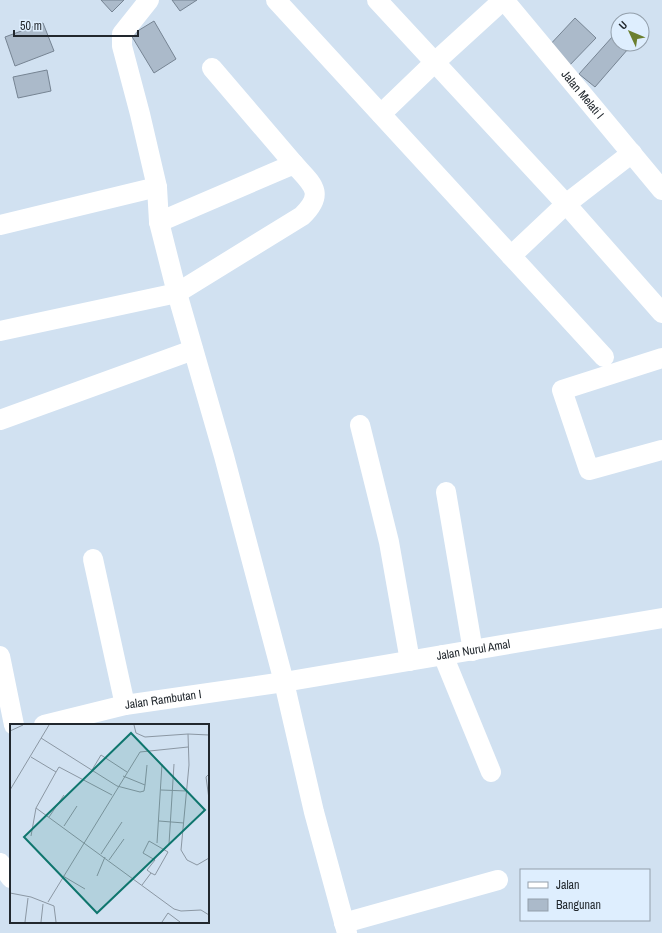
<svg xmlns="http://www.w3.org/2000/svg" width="662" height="933" font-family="'Archivo Narrow',sans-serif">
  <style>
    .building { fill: #abbaca; stroke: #768493 }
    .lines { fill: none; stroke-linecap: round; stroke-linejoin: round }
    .minor { stroke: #fff; stroke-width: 20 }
    .labels { text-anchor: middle; stroke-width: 3.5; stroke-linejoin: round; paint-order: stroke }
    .street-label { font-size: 12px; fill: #22282e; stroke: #deeefe }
    .inset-road { fill: none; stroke: #8b97a3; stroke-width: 1 }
    .view { fill: #0f766e; fill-opacity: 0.15; stroke: #0f766e; stroke-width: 2 }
    .inset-edge { fill: none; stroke: #22282e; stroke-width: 2 }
  </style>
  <rect width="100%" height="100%" fill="#d1e1f1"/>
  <path class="building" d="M101,0H124L112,12Z
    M172,0H197L180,11Z
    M575,18L596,38L566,69L546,49Z
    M154,21L176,59L154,73L131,35Z
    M43,23L54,51L15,66L5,37Z
    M613,36L618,40V44H623L628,49L595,87L579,74Z
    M47,70L51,91L18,98L13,77Z"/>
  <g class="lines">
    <g class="minor">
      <path d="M149,0L122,34V46L140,114L157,187L159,222L177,293L224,456L284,682L314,812L347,933"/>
      <path d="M276,0L604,357"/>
      <path d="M377,0L566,204L662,313"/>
      <path id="s1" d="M504,0L662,190"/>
      <path d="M212,68L294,164"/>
      <path d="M381,114L434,63L503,0"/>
      <path d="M0,225L157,187"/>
      <path d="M511,256L566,204L632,153"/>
      <path d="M0,331L177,293L302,216C326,193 312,184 294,164L159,222"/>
      <path d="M662,358L562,390L589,470L662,450"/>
      <path d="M0,420L193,350"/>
      <path d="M360,425L389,542L410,661"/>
      <path d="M446,492L473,651"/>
      <path d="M93,559L125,705"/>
      <path d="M443,655L491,772"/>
      <path d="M0,656L14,725"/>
      <path id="s2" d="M44,725L125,705L284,682L662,618"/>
      <path d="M0,863L11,878"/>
      <path d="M344,923L498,880"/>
    </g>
  </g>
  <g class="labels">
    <g class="street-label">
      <text dy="4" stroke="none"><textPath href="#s1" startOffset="123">Jalan Melati I</textPath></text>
      <text dy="4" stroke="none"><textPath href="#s2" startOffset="436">Jalan Nurul Amal</textPath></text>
      <text dy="4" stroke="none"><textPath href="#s2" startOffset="122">Jalan Rambutan I</textPath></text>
    </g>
  </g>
  <g transform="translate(10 724)">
    <rect width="199" height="199" fill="#d1e1f1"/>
    <path class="inset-road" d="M124,1L126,9L135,13L178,10M0,7L13,1M199,11L178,10L179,41L171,126L177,136L187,141L199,134M31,14L107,62L130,68L134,67L135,61L113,52M21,33L46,48L26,84L164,185L171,187L191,186L199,191M82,46L91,31L117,48M46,48L49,43L102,71M199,50L196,53L199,75M135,61L137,41M0,66L39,1M151,66L177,67M39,93L54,71M149,97L174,99M54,102L67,82M21,112L26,84M147,119L152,40M159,120L164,40M91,130L112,98M99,136L114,115M53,152L75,165M87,152L95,133M132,161L141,149L137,146L145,136L133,129L139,117L158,128L145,151L141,149M0,169L21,173L44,182L46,198M38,178L130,28L178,23M15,198L18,174M31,198L33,180M152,198L158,189L170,198"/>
    <path class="view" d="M121,9L195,86L87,189L14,113Z"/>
    <rect width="199" height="199" class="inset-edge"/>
  </g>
  <rect x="520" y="869" width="130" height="52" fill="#deeefe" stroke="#939fab"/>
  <rect x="528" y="882" width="20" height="6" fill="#ffffff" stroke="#939fab"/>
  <text x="556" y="889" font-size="12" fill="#22282e">Jalan</text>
  <rect x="528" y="899" width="20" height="12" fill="#abbaca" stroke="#939fab"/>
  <text x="556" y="909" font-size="12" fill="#22282e">Bangunan</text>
  <g transform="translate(630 32) rotate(314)"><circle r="19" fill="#deeefe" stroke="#939fab"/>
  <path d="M0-3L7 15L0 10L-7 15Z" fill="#6b7f30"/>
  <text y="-6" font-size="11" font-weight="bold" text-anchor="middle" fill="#22282e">U</text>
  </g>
  <path d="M14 30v6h124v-6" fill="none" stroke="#22282e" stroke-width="2"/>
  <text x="20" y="30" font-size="12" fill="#22282e" stroke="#deeefe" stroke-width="3" paint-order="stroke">50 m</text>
</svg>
